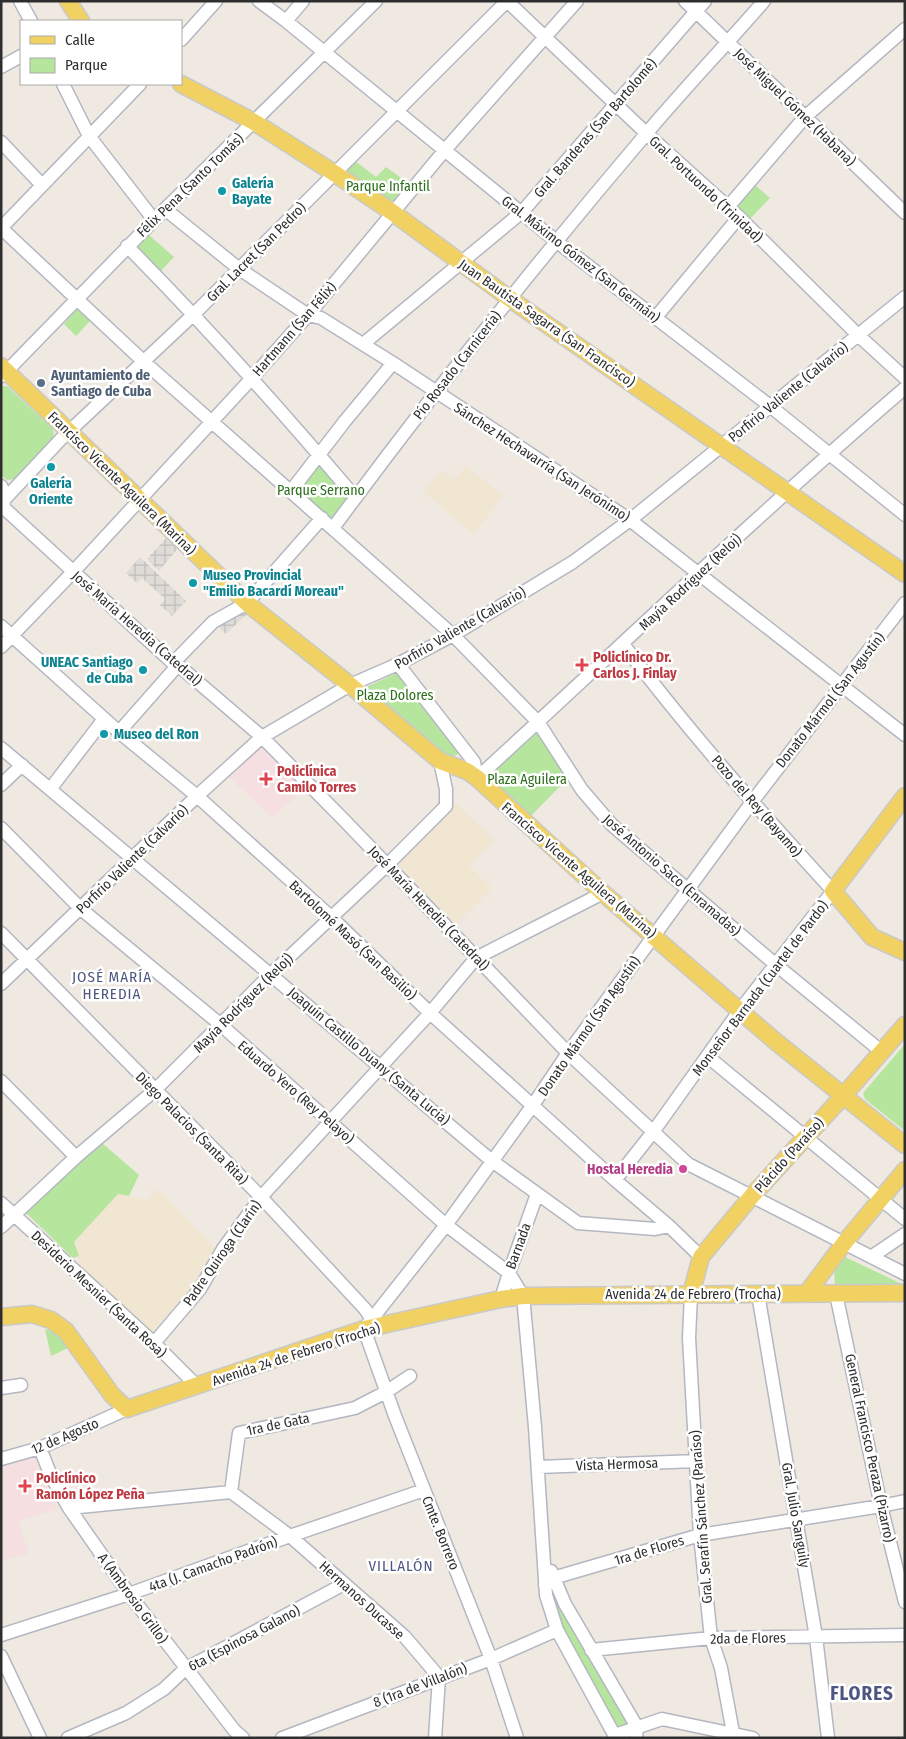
<svg xmlns="http://www.w3.org/2000/svg" width="906" height="1739" font-family="'Fira Sans Condensed',sans-serif">
  <style>
    .education { fill: #f0e6d1 }
    .medical { fill: #f5dfe0 }
    .park { fill: #b6e59e }
    .plaza { fill: url(#plaza-grid) }
    .lines { fill: none; stroke-linecap: round; stroke-linejoin: round }
    .minor-casing { stroke: #b4b7c1; stroke-width: 15 }
    .major-casing { stroke: #c9c9c9; stroke-width: 19 }
    .minor { stroke: #fff; stroke-width: 12 }
    .major { stroke: #f2d163; stroke-width: 16 }
    .culture-dot { fill: #0f9aa8; stroke: #fff; stroke-width: 2 }
    .service-dot { fill: #5c6f8a; stroke: #fff; stroke-width: 2 }
    .health-dot { fill: #e0444e; stroke: #fff; stroke-width: 2 }
    .hotel-dot { fill: #d1479c; stroke: #fff; stroke-width: 2 }
    .labels { text-anchor: middle; stroke-width: 5; stroke-linejoin: round; paint-order: stroke }
    .street-label { font-size: 14px; fill: #2e2e2e; stroke: #fff }
    .culture-label { font-size: 14px; font-weight: bold; fill: #0d838f; stroke: #fff; text-anchor: start }
    .park-label { font-size: 14px; fill: #2c6e1b; stroke: #fff }
    .service-label { font-size: 14px; font-weight: bold; fill: #4e5e75; stroke: #fff; text-anchor: start }
    .health-label { font-size: 14px; font-weight: bold; fill: #be3a42; stroke: #fff; text-anchor: start }
    .hotel-label { font-size: 14px; font-weight: bold; fill: #b23c85; stroke: #fff; text-anchor: end }
    .neighbourhood-label { font-size: 15px; letter-spacing: 1px; fill: #4d5680; stroke: #fff }
    .district-label { font-size: 19px; font-weight: bold; letter-spacing: 1px; fill: #4d5680; stroke: #fff }
  </style>
  <defs>
    <pattern id="plaza-grid" width="8" height="8" patternUnits="userSpaceOnUse" patternTransform="scale(1.25)"><rect width="8" height="8" fill="#dfdcd8"/><path d="M0 4h8M4 0v8" fill="none" stroke="#c0bdba"/></pattern>
  </defs>
  <rect width="100%" height="100%" fill="#efe9e1"/>
  <path class="education" d="M466,466L503,496L474,534L424,492L441,470L454,480Z
    M455,803L495,840L469,866L492,888L455,925L395,866Z
    M158,1189L216,1249L197,1287L151,1336L79,1266L74,1242L118,1193L147,1200Z"/>
  <path class="medical" d="M261,741L307,786L272,818L225,773Z
    M34,1455L58,1509L18,1521L29,1553L1,1561V1464Z"/>
  <path class="park" d="M355,161L376,177L386,167L411,185L391,207L344,174Z
    M753,183L770,198L748,221L732,206Z
    M149,235L174,257L159,273L135,248Z
    M77,309L90,321L76,336L64,324Z
    M1,386H7L53,429L54,437L15,479L7,480L1,475Z
    M319,464L348,498L333,518H329L299,492V489Z
    M399,672L458,747V754L451,758L442,756L362,689Z
    M537,733L568,778L528,819L492,786V772Z
    M905,1044V1131L865,1099L863,1093Z
    M102,1143L139,1175L129,1196L118,1194L74,1242L79,1256L73,1258L25,1212Z
    M843,1256L904,1285L835,1287L834,1269Z
    M45,1329L61,1336L70,1347L51,1356Z
    M558,1601L624,1715L631,1731V1738H620L560,1623L554,1605L555,1602Z"/>
  <path class="plaza" d="M168,536L179,547L159,571L147,559Z
    M140,557L186,601L172,616L160,605L165,599L142,578L137,583L126,573Z
    M245,605L251,610L226,634L215,624Z"/>
  <g class="lines">
    <g class="minor-casing">
      <path id="minor" d="M20,1L31,21
        M259,1L286,21L556,241L770,406L905,515
        M507,1L646,133L739,217L858,335L905,378
        M685,1L905,213
        M286,21L303,1
        M181,40L216,1
        M1,67L21,56
        M63,84L89,136L154,220
        M1,142L42,185
        M728,207L805,117L905,29
        M165,209L238,268L308,315L321,318L393,363L630,520L905,735
        M1,228L143,361L453,635L538,722L582,790L612,825L775,964L882,1052
        M1,228L140,84
        M127,246C207,327 282,411 355,497
        M656,317L739,217
        M363,344L522,212L705,1
        M2,376L154,220L376,1
        M1,486L3,490L4,508L173,663L178,665L262,737L342,818L568,1053L688,1164L905,1274
        M291,491L345,421L393,363
        M4,500L61,439L194,314L507,1
        M333,528C433,393 537,262 646,134C684,89 725,46 764,1
        M1,626L119,732L197,796L331,917L430,1013L615,1180L669,1226L701,1257
        M1,647L73,572L252,378L308,315L444,151L577,1
        M173,663L213,622L247,603L322,518
        M398,664L474,762L477,778
        M119,732L178,665
        M1,748L492,1161L578,1223L655,1229L669,1226
        M477,778C619,648 758,514 905,388
        M1,785L22,765
        M51,788L104,719
        M1,828L81,909L221,1025L446,1225L509,1273L523,1296L535,1427L546,1595L557,1630L616,1738
        M1,933L261,1197L365,1309L376,1325
        M1,984L197,796L262,737L350,685L398,664L453,635L573,562L630,520L905,297
        M707,1056L905,1219
        M1,1081L76,1157
        M615,1180L653,1132L740,1010L833,891C760,811 688,731 623,644
        M1,1203L154,1343L197,1386
        M1,1227L76,1157L155,1090L271,974L387,865L446,806V789L440,761
        M871,1257L905,1234
        M691,1294L689,1338L700,1535L711,1638L721,1668L734,1738
        M758,1294L816,1637L828,1738
        M836,1294L881,1506L905,1602
        M501,1299L509,1273L537,1194
        M154,1343L200,1289L223,1249L261,1197L430,1013L476,958L603,893
        M1,1388L21,1385
        M40,1448L51,1476L69,1508L129,1594L234,1730L243,1738
        M1,1459L40,1448L127,1409
        M538,1467L697,1461
        M231,1492L290,1536L405,1637L439,1677L435,1738
        M69,1508L231,1492L239,1433L355,1408L386,1392L410,1376
        M551,1571L565,1604L637,1727L636,1738
        M545,1585L553,1578L700,1535L881,1506L905,1501
        M1,1635L129,1594L290,1536L424,1490
        M591,1650L711,1638L905,1635
        M1,1656L40,1738
        M615,1735L662,1719L753,1738
        M68,1738L126,1713L164,1689L185,1669L344,1584
        M282,1738L491,1659L557,1630
        M517,1738L491,1659L395,1416L364,1329L446,1225L533,1105L568,1053L752,802L905,603"/>
    </g>
    <g class="major-casing">
      <path id="major" d="M68,1L81,21
        M181,84L254,122L334,173L392,212L509,298L905,574
        M1,366L247,603L350,685L440,761L467,771L477,778L603,893L775,1041L905,1145
        M905,796L833,891L872,937L905,952
        M807,1293L845,1242L905,1170
        M691,1294L701,1257L751,1197L844,1095L905,1025
        M1,1317L32,1314L51,1320L66,1331L112,1395L127,1409L364,1329L501,1299L523,1296L905,1293"/>
    </g>
    <use href="#minor" class="minor"/>
    <use href="#major" class="major"/>
  </g>
  <g class="culture-dot">
    <circle cx="222" cy="191" r="5"/>
    <circle cx="51" cy="467" r="5"/>
    <circle cx="193" cy="583" r="5"/>
    <circle cx="143" cy="670" r="5"/>
    <circle cx="104" cy="734" r="5"/>
  </g>
  <circle class="service-dot" cx="41" cy="383" r="5"/>
  <g class="health-dot">
    <path d="M579.5 657.5h5v5h5v5h-5v5h-5v-5h-5v-5h5z"/>
    <path d="M263.5 771.5h5v5h5v5h-5v5h-5v-5h-5v-5h5z"/>
    <path d="M22.5 1478.5h5v5h5v5h-5v5h-5v-5h-5v-5h5z"/>
  </g>
  <circle class="hotel-dot" cx="683" cy="1169" r="5"/>
  <g class="labels">
    <g class="street-label">
      <text transform="translate(795 107) rotate(44)" y="5">José Miguel Gómez (Habana)</text>
      <text transform="translate(595 128) rotate(-49)" y="5">Gral. Banderas (San Bartolomé)</text>
      <text transform="translate(190 185) rotate(-44)" y="5">Félix Pena (Santo Tomás)</text>
      <text transform="translate(706 189) rotate(43)" y="5">Gral. Portuondo (Trinidad)</text>
      <text transform="translate(256 252) rotate(-45)" y="5">Gral. Lacret (San Pedro)</text>
      <text transform="translate(581 259) rotate(38)" y="5">Gral. Máximo Gómez (San Germán)</text>
      <text transform="translate(547 323) rotate(35)" y="5">Juan Bautista Sagarra (San Francisco)</text>
      <text transform="translate(294 329) rotate(-49)" y="5">Hartmann (San Félix)</text>
      <text transform="translate(457 365) rotate(-52)" y="5">Pío Rosado (Carnicería)</text>
      <text transform="translate(788 392) rotate(-39)" y="5">Porfirio Valiente (Calvario)</text>
      <text transform="translate(542 462) rotate(33)" y="5">Sánchez Hechavarría (San Jerónimo)</text>
      <text transform="translate(122 483) rotate(44)" y="5">Francisco Vicente Aguilera (Marina)</text>
      <text transform="translate(690 582) rotate(-43)" y="5">Mayía Rodríguez (Reloj)</text>
      <text transform="translate(137 628) rotate(41)" y="5">José María Heredia (Catedral)</text>
      <text transform="translate(460 628) rotate(-30)" y="5">Porfirio Valiente (Calvario)</text>
      <text transform="translate(830 700) rotate(-52)" y="5">Donato Mármol (San Agustín)</text>
      <text transform="translate(757 806) rotate(49)" y="5">Pozo del Rey (Bayamo)</text>
      <text transform="translate(132 859) rotate(-44)" y="5">Porfirio Valiente (Calvario)</text>
      <text transform="translate(579 870) rotate(41)" y="5">Francisco Vicente Aguilera (Marina)</text>
      <text transform="translate(672 875) rotate(41)" y="5">José Antonio Saco (Enramadas)</text>
      <text transform="translate(429 908) rotate(46)" y="5">José María Heredia (Catedral)</text>
      <text transform="translate(353 940) rotate(43)" y="5">Bartolomé Masó (San Basilio)</text>
      <text transform="translate(760 988) rotate(-53)" y="5">Monseñor Barnada (Cuartel de Pardo)</text>
      <text transform="translate(243 1003) rotate(-45)" y="5">Mayía Rodríguez (Reloj)</text>
      <text transform="translate(589 1026) rotate(-55)" y="5">Donato Mármol (San Agustín)</text>
      <text transform="translate(369 1056) rotate(40)" y="5">Joaquín Castillo Duany (Santa Lucía)</text>
      <text transform="translate(296 1092) rotate(41)" y="5">Eduardo Yero (Rey Pelayo)</text>
      <text transform="translate(192 1128) rotate(45)" y="5">Diego Palacios (Santa Rita)</text>
      <text transform="translate(789 1155) rotate(-48)" y="5">Plácido (Paraíso)</text>
      <text transform="translate(518 1246) rotate(-70)" y="5">Barnada</text>
      <text transform="translate(222 1253) rotate(-55)" y="5">Padre Quiroga (Clarín)</text>
      <text transform="translate(99 1294) rotate(43)" y="5">Desiderio Mesnier (Santa Rosa)</text>
      <text x="693" y="1299">Avenida 24 de Febrero (Trocha)</text>
      <text transform="translate(296 1354) rotate(-18)" y="5">Avenida 24 de Febrero (Trocha)</text>
      <text transform="translate(278 1424) rotate(-12)" y="5">1ra de Gata</text>
      <text transform="translate(65 1436) rotate(-23)" y="5">12 de Agosto</text>
      <text transform="translate(870 1448) rotate(78)" y="5">General Francisco Peraza (Pizarro)</text>
      <text transform="translate(617 1464) rotate(-2)" y="5">Vista Hermosa</text>
      <text transform="translate(796 1515) rotate(80)" y="5">Gral. Julio Sanguily</text>
      <text transform="translate(701 1517) rotate(-94)" y="5">Gral. Serafín Sánchez (Paraíso)</text>
      <text transform="translate(441 1533) rotate(68)" y="5">Cmte. Borrero</text>
      <text transform="translate(649 1550) rotate(-17)" y="5">1ra de Flores</text>
      <text transform="translate(213 1564) rotate(-20)" y="5">4ta (J. Camacho Padrón)</text>
      <text transform="translate(133 1598) rotate(54)" y="5">A (Ambrosio Grillo)</text>
      <text transform="translate(362 1600) rotate(42)" y="5">Hermanos Ducasse</text>
      <text transform="translate(244 1638) rotate(-28)" y="5">6ta (Espinosa Galano)</text>
      <text transform="translate(748 1638) rotate(-1)" y="5">2da de Flores</text>
      <text transform="translate(420 1685) rotate(-21)" y="5">8 (1ra de Villalón)</text>
    </g>
    <g class="culture-label">
      <text x="232" y="188">Galería<tspan x="232" dy="16">Bayate</tspan></text>
      <text x="51" y="488" text-anchor="middle">Galería<tspan x="51" dy="16">Oriente</tspan></text>
      <text x="203" y="580">Museo Provincial<tspan x="203" dy="16">"Emilio Bacardí Moreau"</tspan></text>
      <text x="133" y="667" text-anchor="end">UNEAC Santiago<tspan x="133" dy="16">de Cuba</tspan></text>
      <text x="114" y="739">Museo del Ron</text>
    </g>
    <g class="park-label">
      <text x="388" y="191">Parque Infantil</text>
      <text x="321" y="495">Parque Serrano</text>
      <text x="395" y="700">Plaza Dolores</text>
      <text x="527" y="784">Plaza Aguilera</text>
    </g>
    <g class="service-label">
      <text x="51" y="380">Ayuntamiento de<tspan x="51" dy="16">Santiago de Cuba</tspan></text>
    </g>
    <g class="health-label">
      <text x="593" y="662">Policlínico Dr.<tspan x="593" dy="16">Carlos J. Finlay</tspan></text>
      <text x="277" y="776">Policlínica<tspan x="277" dy="16">Camilo Torres</tspan></text>
      <text x="36" y="1483">Policlínico<tspan x="36" dy="16">Ramón López Peña</tspan></text>
    </g>
    <g class="hotel-label">
      <text x="673" y="1174">Hostal Heredia</text>
    </g>
    <g class="neighbourhood-label">
      <text x="112" y="982">JOSÉ MARÍA<tspan x="112" dy="17">HEREDIA</tspan></text>
      <text x="401" y="1571">VILLALÓN</text>
    </g>
    <g class="district-label">
      <text x="862" y="1700">FLORES</text>
    </g>
  </g>
  <rect width="906" height="1739" fill="none" stroke="#2e2e2e" stroke-width="5"/>
  <rect x="20" y="20" width="162" height="65" fill="#ffffff" stroke="#ababab"/>
  <rect x="30" y="36" width="25" height="8" fill="#f2d163" stroke="#ababab"/>
  <text x="65" y="45" font-size="15" fill="#2e2e2e">Calle</text>
  <rect x="30" y="58" width="25" height="15" fill="#b6e59e" stroke="#ababab"/>
  <text x="65" y="70" font-size="15" fill="#2e2e2e">Parque</text>
</svg>
